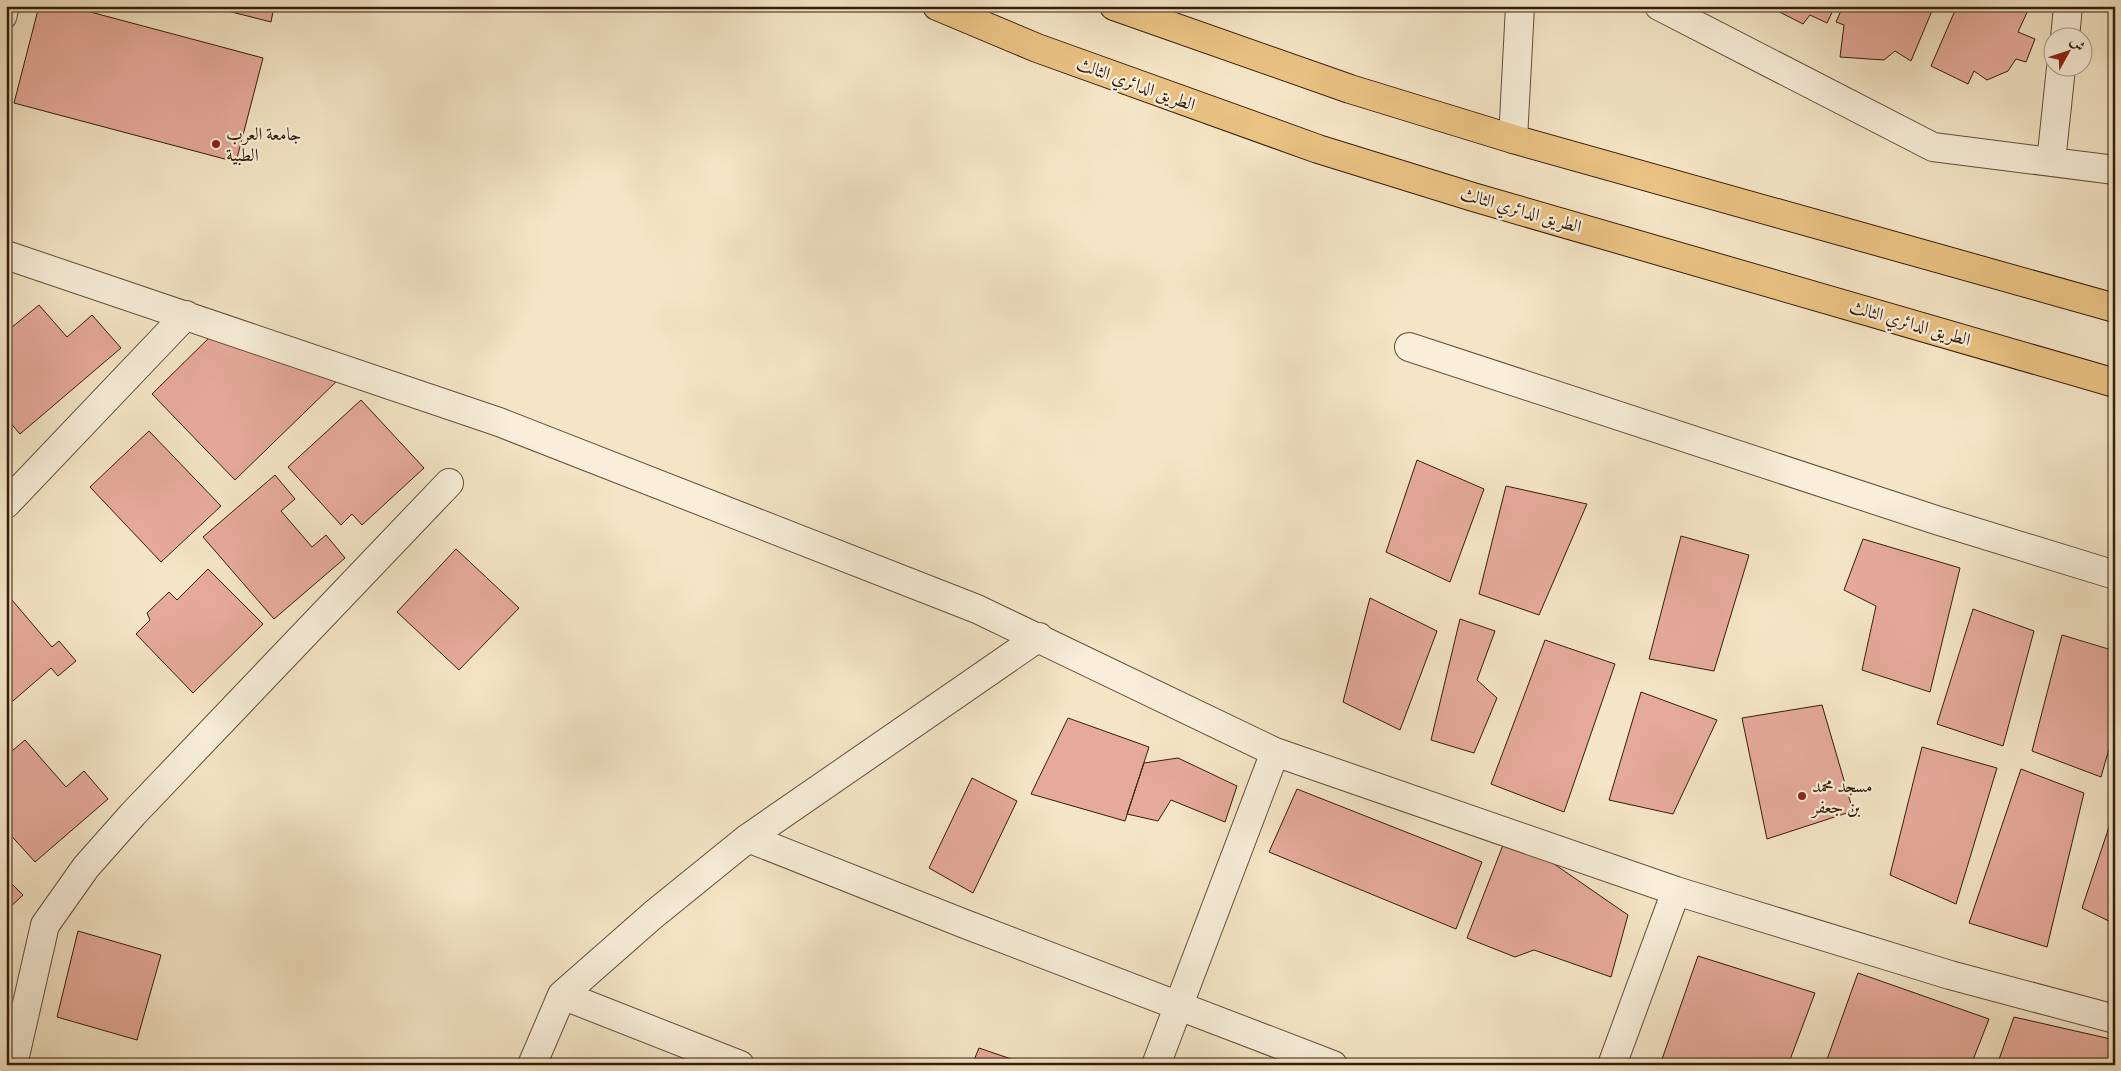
<svg xmlns="http://www.w3.org/2000/svg" width="2121" height="1071" font-family="Alegreya,Amiri,serif">
  <style>
    .building { fill: #e6aa9b; stroke: #331d0b }
    .lines { fill: none; stroke-linecap: round; stroke-linejoin: round }
    .lane-casing { stroke: #634f3a; stroke-width: 22 }
    .street-casing { stroke: #634f3a; stroke-width: 30 }
    .highway-casing { stroke: #331d0b; stroke-width: 30 }
    .lane { stroke: #f8eeda; stroke-width: 20 }
    .street { stroke: #f8eeda; stroke-width: 28 }
    .highway { stroke: #eac283; stroke-width: 28 }
    .poi-dot { fill: #8f2418; stroke: #f8eeda; stroke-width: 2 }
    .labels { text-anchor: middle; stroke-width: 4.5; stroke-linejoin: round; paint-order: stroke }
    .street-label { font-size: 18px; fill: #331d0b; stroke: #f8eeda }
    .poi-label { font-size: 18px; fill: #331d0b; stroke: #f8eeda; text-anchor: start }
  </style>
  <rect width="100%" height="100%" fill="#f4e5c6"/>
  <filter id="stains"><feTurbulence type="fractalNoise" baseFrequency=".004" numOctaves="4"/><feColorMatrix values="0 0 0 0 .2 0 0 0 0 .09 0 0 0 0 .02 0 0 0 .5 -.17"/></filter>
  <radialGradient id="worn" r=".72"><stop offset=".6" stop-color="#630" stop-opacity="0"/><stop offset="1" stop-color="#630" stop-opacity=".3"/></radialGradient>
  <path class="building" d="M39,6H68L263,58L236,162L14,103Z
    M208,6H274L271,22Z
    M1768,6H1835L1827,23L1810,15L1803,24Z
    M1843,6H1934L1911,61L1895,51L1884,60L1840,57L1844,25L1836,22Z
    M1957,6H2030L2018,32L2035,39L2026,62L2016,59L2008,71L1987,80L1974,71L1968,84L1931,66Z
    M39,305L67,337L92,315L121,348L20,434L6,418V332Z
    M217,330L341,377L235,480L152,394Z
    M361,400L424,468L362,525L352,514L341,525L288,467Z
    M149,431L221,506L161,562L90,487Z
    M1417,460L1484,489L1450,582L1386,552Z
    M275,475L295,499L281,511L312,547L326,535L345,558L274,619L203,537Z
    M1506,486L1587,504L1539,615L1479,594Z
    M1681,536L1749,555L1714,671L1649,659Z
    M1863,539L1960,568L1930,692L1862,670L1876,606L1844,590Z
    M456,549L519,608L459,670L397,612Z
    M208,569L263,624L193,693L136,634L150,620L147,613L169,592L177,600Z
    M6,593L52,647L59,641L76,661L58,676L51,668L6,707Z
    M1370,598L1437,631L1400,730L1343,702Z
    M1973,609L2034,631L2003,746L1937,724Z
    M1460,619L1495,631L1477,680L1497,698L1474,753L1431,740Z
    M2062,635L2115,651V728L2101,777L2032,751Z
    M1545,640L1615,664L1564,812L1491,784Z
    M1641,692L1717,720L1673,814L1609,800Z
    M1822,705L1853,811L1767,839L1742,718Z
    M1068,718L1149,747L1125,821L1031,794Z
    M25,740L66,787L84,771L108,799L35,862L6,830V756Z
    M1922,747L1997,768L1956,904L1890,875Z
    M1178,758L1237,786L1225,822L1171,800L1158,821L1127,814L1144,763Z
    M2021,769L2084,793L2047,947L1969,923Z
    M972,778L1017,801L973,893L929,868Z
    M1297,789L1482,862L1456,929L1269,852Z
    M2115,809V924L2082,908Z
    M1503,845L1544,857L1628,915L1611,977L1534,950L1515,957L1467,938Z
    M6,878L23,895L6,911Z
    M78,931L161,955L137,1040L57,1017Z
    M1698,956L1815,993L1788,1065H1660Z
    M1858,973L1989,1019L1971,1065H1825Z
    M2014,1017L2115,1040V1065H1997Z
    M979,1048L1020,1062L1019,1065H972Z"/>
  <g class="lines">
    <g class="lane-casing">
      <path id="lane" d="M6,18L9,6"/>
    </g>
    <g class="street-casing">
      <path id="street" d="M1659,6L1933,147L2115,170
        M2065,38L2068,6
        M1513,139L1520,6
        M2051,162L2061,68
        M6,255L499,422L977,609L1275,752L1676,891L1950,975L2115,1019
        M1409,347L1936,520L2115,575
        M6,504L186,315
        M748,838L965,924L1333,1065
        M562,995L740,1065
        M13,1065L45,925L86,867L133,814L449,483
        M532,1065L562,995L653,915L748,838L1039,637
        M1156,1065L1275,752
        M1612,1065L1676,891"/>
    </g>
    <g class="highway-casing">
      <path id="highway" d="M937,6L1037,48L1318,149L1473,197L2115,383
        M1114,6L1350,89L1513,139L2115,308"/>
    </g>
    <use href="#lane" class="lane"/>
    <use href="#street" class="street"/>
    <use href="#highway" class="highway"/>
  </g>
  <g class="poi-dot">
    <circle cx="216" cy="144" r="5"/>
    <circle cx="1802" cy="796" r="5"/>
  </g>
  <g class="labels">
    <g class="street-label">
      <text transform="translate(1136 84) rotate(20)" y="6">الطريق الدائري الثالث</text>
      <text transform="translate(1521 210) rotate(16)" y="6">الطريق الدائري الثالث</text>
      <text transform="translate(1910 323) rotate(16)" y="6">الطريق الدائري الثالث</text>
    </g>
    <g class="poi-label">
      <text x="226" y="140">جامعة العرب<tspan x="226" dy="21">الطبية</tspan></text>
      <text x="1812" y="792">مسجد محمد<tspan x="1812" dy="21">بن جعفر</tspan></text>
    </g>
  </g>
  <rect width="2121" height="1071" fill="none" stroke="#f4e5c6" stroke-width="25"/>
  <rect x="8" y="8" width="2106" height="1056" fill="none" stroke="#331d0b" stroke-width="2.5"/>
  <rect x="12" y="12" width="2096" height="1046" fill="none" stroke="#331d0b"/>
  <g transform="translate(2068 52) rotate(50)"><circle r="24" fill="#f8eeda" stroke="#a99a87"/>
  <path d="M0-4L9 19L0 12L-9 19Z" fill="#8f2418"/>
  <text y="-8" font-size="14" font-weight="bold" text-anchor="middle" fill="#331d0b">ش</text>
  </g>
  <rect width="100%" height="100%" filter="url(#stains)"/>
  <rect width="100%" height="100%" fill="url(#worn)"/>
</svg>
